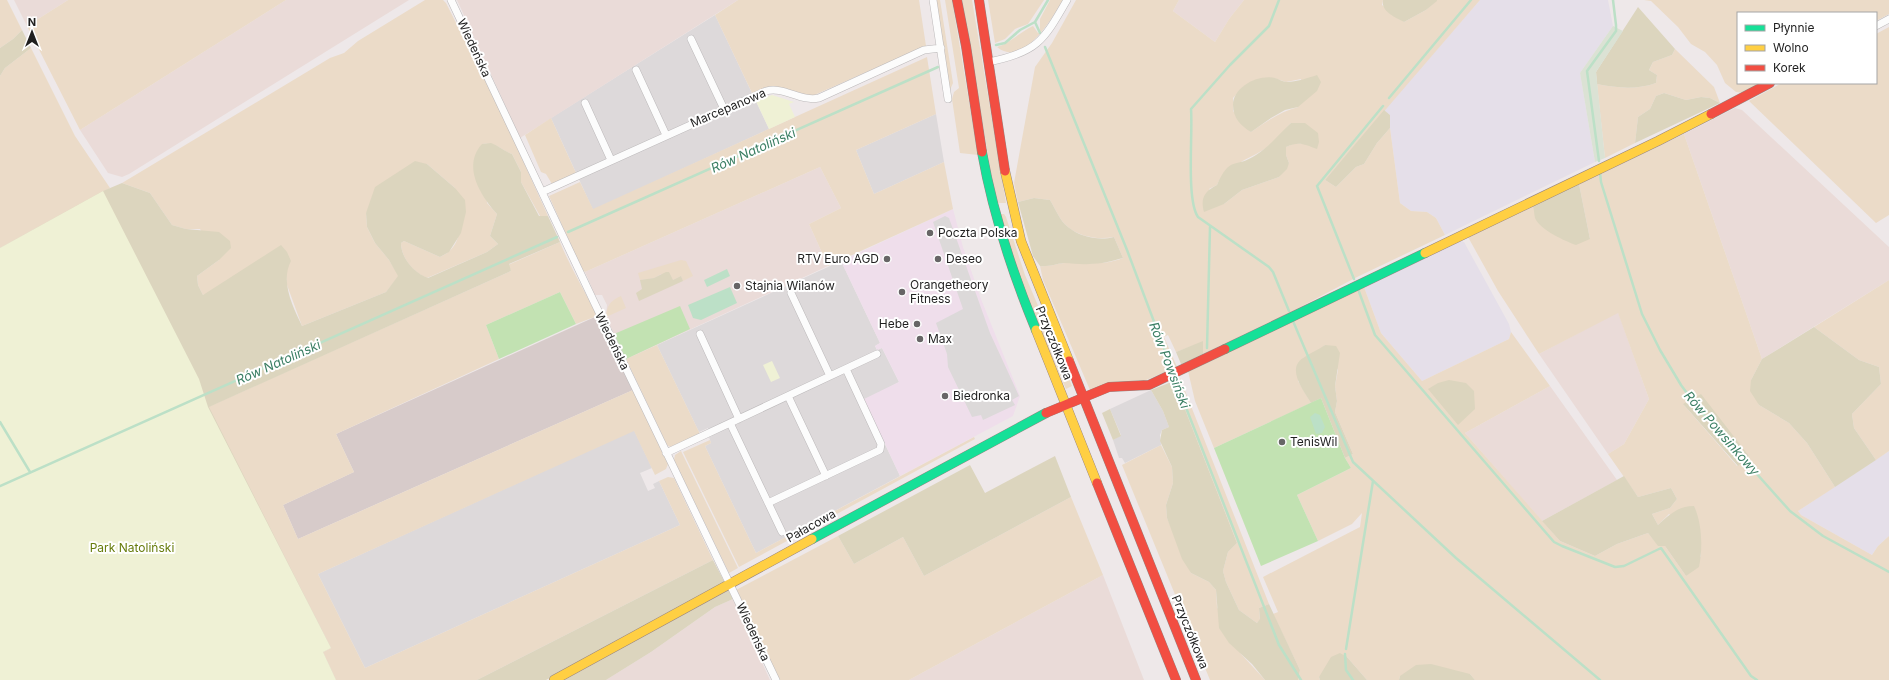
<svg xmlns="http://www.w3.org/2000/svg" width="1889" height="680" font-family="Inter,sans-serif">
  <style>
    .residential { fill: #ddd9da }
    .commercial { fill: #efdeeb }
    .industrial { fill: #e5dfe9 }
    .construction { fill: #d7cbca }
    .farmland { fill: #eadbd8 }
    .grass { fill: #ebdbc8; fill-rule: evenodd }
    .forest { fill: #dcd5be }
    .wetland { fill: #dbe2d4 }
    .park { fill: #eff1d5 }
    .pitch { fill: #c2e2b2 }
    .parking { fill: #dcd9d9 }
    .water { fill: #bce0c7 }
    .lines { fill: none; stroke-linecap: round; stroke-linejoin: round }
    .stream { stroke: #bce0c7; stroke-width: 2.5 }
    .street-casing { stroke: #bcb9ba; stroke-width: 8 }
    .fast-casing { stroke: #988480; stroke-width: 10 }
    .slow-casing { stroke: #988480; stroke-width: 10 }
    .jam-casing { stroke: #988480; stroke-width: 10 }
    .street { stroke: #fcfcfc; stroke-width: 7 }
    .fast { stroke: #16e098; stroke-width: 9 }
    .slow { stroke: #ffcf43; stroke-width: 9 }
    .jam { stroke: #f24e42; stroke-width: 9 }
    .poi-dot { fill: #676566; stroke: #fff; stroke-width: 1.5 }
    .labels { text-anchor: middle; stroke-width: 4; stroke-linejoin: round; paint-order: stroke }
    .street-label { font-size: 12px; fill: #1f1f1f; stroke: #fff }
    .poi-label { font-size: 12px; fill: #1f1f1f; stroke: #fff; text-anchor: start }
    .park-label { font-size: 12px; fill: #687d0e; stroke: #fff }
    .water-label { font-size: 13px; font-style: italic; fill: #3b7f64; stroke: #fff }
  </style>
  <rect width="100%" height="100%" fill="#eee8e9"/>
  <path class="residential" d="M715,15L769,129L593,210L551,118Z
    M936,114L944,162L874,194L856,150Z
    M841,261L880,343L875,346L877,350L882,348L899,382L864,400L900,476L756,553L705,446L711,443L709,437L712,436L708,428L699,432L657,345Z
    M1151,390L1163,411L1169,427L1162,430L1160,435L1161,445L1125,463L1122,458H1119L1113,440L1121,435L1110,409Z
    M634,430L652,468L640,473L648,491L655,488L653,484L659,481L680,525L365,668L318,574Z"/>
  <path class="commercial" d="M953,209L963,247L981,299L1020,396L1013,416L900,476L864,399L899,382L882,348L877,350L875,346L880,343L841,261Z"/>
  <path class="industrial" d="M1480,0H1608L1613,26L1580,73L1595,162L1445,235L1436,218L1427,212L1411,211L1400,203L1390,128V115L1384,110Z
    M1457,240L1464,242L1509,324L1511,332L1509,339L1422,381L1381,333L1364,287Z
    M1889,451V536L1878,546L1872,555L1801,515L1798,511Z"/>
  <path class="construction" d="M597,316L633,390L298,539L283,505L354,472L336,434Z"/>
  <path class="farmland" d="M14,0H68L27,26Z
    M286,0H409L129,174L122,177L108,173L80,130Z
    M457,0H738L520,138Z
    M1179,0H1244L1229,19L1215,42L1173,11Z
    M1735,108L1742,110L1889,247V280L1762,359L1684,134Z
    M820,167L841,208L809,224L828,266L626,359L606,317L607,305L602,295H595L585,272Z
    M1618,312L1649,399L1624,444L1608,454L1539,354Z
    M1550,386L1617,480L1542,521L1465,433Z
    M1103,575L1144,680H909Z
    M733,599L770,680H606L651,652L715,607Z"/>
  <path class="grass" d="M0,0H7L22,30L13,39L0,48Z
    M68,0H286L80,130L27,26Z
    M425,0H443L446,3L499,108L548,216H540L521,182V172L512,154C499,149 498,142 482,144L487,203L497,214L490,236L498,244L487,252L427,278C414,273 401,258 401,243L404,241L440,257C469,244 458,213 455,188L427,164L366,213L367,227L375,243L389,260L399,276L386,292L302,326L287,285L286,270L203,295L198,285L197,276L219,260L200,229H186L172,225L150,193L122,183L330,58L344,53L358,41Z
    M738,0H919L926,46L812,96C784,97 786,78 752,93L715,15Z
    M936,0H940L953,83L950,90Z
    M945,0H952L954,12L978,155L960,153L952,99L954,92L959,88Z
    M962,0H972L1006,203H996Z
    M988,0H1044L1028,24L1015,29L1005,39L995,43Z
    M1050,0H1063C1052,18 1023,69 997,47C1010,43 1020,32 1033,26L1038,33H1040V19Z
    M1076,0H1179L1173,11L1215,42L1229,19L1244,0H1383L1382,5L1404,22L1426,10L1437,0H1480L1325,180L1336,187L1356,167L1364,164L1377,143L1390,128L1400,203L1411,211L1427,212L1436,218L1445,235L1357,277L1287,314L1203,354V342L1176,352L1168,335L1164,337L1177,367L1139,383L1090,390L1043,280L1040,266C1049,267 1055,264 1064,263C1085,262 1104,266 1123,258L1114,237C1099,240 1080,237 1068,227C1060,221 1055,208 1050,200L1034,198L1018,202L1014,183L1035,67L1052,43ZM1274,78L1286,82L1301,79L1298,107C1280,112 1267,121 1251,132L1233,111V98L1243,87ZM1291,123L1304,144L1295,143L1286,147V155L1289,163L1279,177L1242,190L1224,204L1209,189L1217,185C1226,163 1254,159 1271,144C1278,138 1284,130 1291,123Z
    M1644,0H1889V14L1876,21V13H1738V83H1762L1744,93L1736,92L1725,83L1717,65L1705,52L1691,44L1678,27L1651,1Z
    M1889,27V215L1876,223L1749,101L1782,83H1876V34Z
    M31,48L75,136L110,188L0,248V76L5,68Z
    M1675,49L1714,87L1720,103L1710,98L1701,97L1686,100L1664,93L1656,96L1650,109L1638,117L1635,143L1605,158L1597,84C1616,88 1637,90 1656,83L1657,75L1649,70L1653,62L1672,55Z
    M927,57L936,114L856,150L874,194L944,162L953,209L828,266L809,224L841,208L820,167L585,272L582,270L549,196L580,182L593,209Z
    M551,118L576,173L552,184L546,174L541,172L525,135Z
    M1684,134L1762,359L1751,380L1759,405L1789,423L1807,443L1835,487L1798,511L1801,515L1872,555L1878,546L1889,536V680H1475L1470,674L1400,676L1399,680H1367L1347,657L1319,677L1320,680H1298L1300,670L1273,614L1278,612L1263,577L1360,527L1362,513L1352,524L1318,541L1297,495L1351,468L1345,458L1353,454L1335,412L1337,401L1335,386L1338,370L1325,345L1317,352L1303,358L1298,381L1311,403L1214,448L1195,401L1188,371L1364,287L1381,333L1422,381L1509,339L1511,332L1550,386L1465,433L1560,541L1595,556L1617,544L1648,533L1658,545L1665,546L1686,576L1701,556L1700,536L1669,514L1658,525L1652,514L1670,508L1677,499L1671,488L1638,497L1608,454L1624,444L1649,399L1618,313L1539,354L1498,291L1468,237L1533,205L1590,239L1579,184ZM1683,404L1749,456V457L1737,466Z
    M1000,214H1004L1006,217L1025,275L1072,386L1066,389C1041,332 1014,275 1000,214Z
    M560,242C570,267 585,291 597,316L576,324L560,292L486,325L499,359L336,434L354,472L283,505L298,539L633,390L668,464L666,469L655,475L634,431L318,574L365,668L680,525L659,481L668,477L674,478L713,560L477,680H336L323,652L331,648L208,407L511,271L508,265Z
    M681,260L686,261L693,276L683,281L681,276L673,280L661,274L654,278L640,280L638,273Z
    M1889,280V451L1876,460L1854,428L1852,414L1881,384L1879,367L1859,360L1814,327Z
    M621,296L626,308L606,317C607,305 610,301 621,296Z
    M657,345L700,434L670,447L667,445L626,359Z
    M1180,378L1269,604L1259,608L1260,620L1257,623L1239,610L1226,582L1223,571L1228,552L1237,543L1174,381Z
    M974,437L975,439L739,567L683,452L710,440L711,443L705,446L756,553Z
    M1161,445L1172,467L1173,483L1166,505L1167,518L1191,573L1209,582L1216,590L1217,607L1241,654L1265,680H1210L1122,465Z
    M681,451L738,568L729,573L674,460L675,455Z
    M1071,497L1103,575L909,680H779L736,590L838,536L854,564L903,537L924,576Z"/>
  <path class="forest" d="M1383,0H1437V1L1426,10L1404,22C1395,17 1381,12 1383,0Z
    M1638,7L1675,49L1672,55L1653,62L1649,70L1657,75L1656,83C1637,90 1616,88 1597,84L1596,72Z
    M22,30L31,48L5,68L0,76V48L13,39Z
    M1317,75L1321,82L1317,91L1298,107L1285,110L1271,118L1251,132C1241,126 1233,118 1233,105C1233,87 1258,74 1275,78C1279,79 1283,82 1287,82C1296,82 1308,78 1317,75Z
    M1664,93L1686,100L1701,97L1710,98L1720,103L1635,143L1638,117L1650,109L1656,96Z
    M1384,110L1390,115V128L1377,143L1364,164L1356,167L1336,187L1325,180Z
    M1291,123H1305L1318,133L1319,142L1317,149C1304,144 1299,141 1286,147V155L1289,163L1287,169L1279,177L1242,190L1224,204L1204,212C1200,198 1205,191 1217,185C1230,155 1235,169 1256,155C1270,146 1279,134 1291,123Z
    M491,143C499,146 504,151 512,154L521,172V182L539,216H548L560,242L509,264L511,271L209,407L331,648L323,652L336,680H0V248L103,191L122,183L150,193L172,225L186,229L219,232L230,241L231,248L219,260L197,276L198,285L203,295L281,245L287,252L291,261C280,282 293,307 302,326L386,292L398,276L389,260L375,243L367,227L366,213L375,187L415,161L427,164L455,188L465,200L466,212L461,233L449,252L440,257L404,241L401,243C401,258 414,273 428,278L487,252L498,244L490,236L497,214C480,195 462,166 482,144Z
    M1579,184L1590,239L1576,245C1565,241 1540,230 1535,218C1534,214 1534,209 1533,205Z
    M1034,198L1050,200C1055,208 1060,221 1068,227C1080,237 1099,241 1114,237L1123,258C1112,261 1101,264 1089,264C1081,265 1073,263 1064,263C1055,264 1049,267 1040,266L1033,256L1018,202Z
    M666,272H669L673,280L681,276L683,281L639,301L636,293L642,289L640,280L654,278Z
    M1814,327L1859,360L1879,367L1881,384L1852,414L1854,428L1876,460L1835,487L1807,443L1789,423L1759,405L1750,391L1751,380L1762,359Z
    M1203,341V354L1184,364H1181L1176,352Z
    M1325,345L1336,346L1340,353L1335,386L1337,401L1335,412L1353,454L1345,458L1321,398L1311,403C1304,391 1286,369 1303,358C1310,353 1318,350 1325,345Z
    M1449,380L1466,383L1474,391L1475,409L1458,425L1428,389L1438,383Z
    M1174,381L1237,543L1228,552L1223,571L1226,582L1239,610L1257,623L1260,619L1259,608L1269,604L1300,670L1298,680H1265L1252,664L1229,643L1219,628L1216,590L1209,582L1191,573L1182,559L1167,518L1166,505L1173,483L1172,467L1160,441L1162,430L1169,427L1163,411L1151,390Z
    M1701,394L1749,456L1738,466L1683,404Z
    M1110,409L1121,436L1113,440L1102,413Z
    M1055,456L1071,497L924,576L903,537L854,564L838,536L970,465L985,493Z
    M1624,476L1638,497L1671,488L1677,499L1670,508L1652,514L1658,525C1669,515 1678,506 1694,506C1702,523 1703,548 1699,567L1686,576L1665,546H1658L1648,533L1617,544L1595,556L1560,541L1542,521Z
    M713,560L725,583L546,680H477Z
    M728,589L733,599L715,607L651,652L606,680H561Z
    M1340,653L1347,657L1367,680H1320L1319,677L1331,657Z
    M1431,664L1470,674L1475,680H1399L1400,676L1416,665Z"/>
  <path class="wetland" d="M1613,26L1623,31L1596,72L1605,158L1595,162L1580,73Z"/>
  <path class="park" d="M772,95L794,102L789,104L795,117L769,129L756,101Z
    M103,191L199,379L208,407L331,648L323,652L336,680H0V248Z
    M772,361L780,378L771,382L763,365Z"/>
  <path class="pitch" d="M560,292L576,324L499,359L486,325Z
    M680,306L690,329L626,359L614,334Z
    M1321,398L1345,458L1351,468L1297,495L1318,541L1261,566L1214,448Z"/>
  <path class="parking" d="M945,216L949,218L990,333L1019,396L1012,400L1015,405L983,420L981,415L972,417L948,367L947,354L936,323L963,309L933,222Z"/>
  <path class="water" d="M727,269L730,276L707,287L704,280Z
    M730,287L737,303L701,320L693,318L688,305Z
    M1315,413L1320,415L1325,427L1322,433L1316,434L1310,417Z"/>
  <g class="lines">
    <path class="stream" d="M1279,0L1269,26L1230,65L1191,109C1193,133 1186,200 1198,217L1269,267L1273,272L1289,311
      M1035,22L1040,33
      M996,45L1005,43L1020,30L1035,22L1048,0
      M1045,47L1127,250L1173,372
      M1389,98L1471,0
      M1599,161L1587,71L1616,31V25L1613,0
      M1600,172L1601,182L1642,314L1660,350L1681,385L1698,408L1790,511L1823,536L1889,572
      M568,232L938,67
      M1354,279L1317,186L1383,106
      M1358,289L1375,335L1554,542L1562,546L1615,567L1624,566L1661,548L1751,676L1757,680
      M1293,321L1353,462L1456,558L1600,680
      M1207,348L1210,227
      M1174,377L1279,645L1301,680
      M0,422L30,472
      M0,486L557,237
      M1346,649L1373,481
      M1345,654L1346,670L1353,680"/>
    <g class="street-casing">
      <path id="street" d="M451,0L595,304L776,680
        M933,0L948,99
        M1876,26L1889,19
        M691,39L724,109
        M988,62C1037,53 1044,40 1067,0
        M636,70L666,135
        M585,103L611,160
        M542,192L766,91C784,86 800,102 819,98L924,50L941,48
        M791,293L830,376
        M700,334L739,419
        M788,396L826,476
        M730,423L782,532
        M666,453L877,354
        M768,503L880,450L881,444L846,369"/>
    </g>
    <g class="fast-casing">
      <path id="fast" d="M982,152C993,214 1012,272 1036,330
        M1225,349L1425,253
        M812,539L1046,413"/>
    </g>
    <g class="slow-casing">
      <path id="slow" d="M1005,171L1021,241L1069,361
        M1425,253L1658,141L1711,114
        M1036,330L1097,483
        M554,680L812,539"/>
    </g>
    <g class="jam-casing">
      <path id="jam" d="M957,0L966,46L982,152
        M979,0L1005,171
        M1711,114L1770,83
        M1069,361L1196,680
        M1046,413L1109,387L1149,385L1225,349
        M1097,483L1176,680"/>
    </g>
    <use href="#street" class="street"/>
    <use href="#fast" class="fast"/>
    <use href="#slow" class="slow"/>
    <use href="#jam" class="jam"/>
  </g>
  <g class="poi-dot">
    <circle cx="930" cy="233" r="4"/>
    <circle cx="887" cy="259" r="4"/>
    <circle cx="938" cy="259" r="4"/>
    <circle cx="737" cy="286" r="4"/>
    <circle cx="902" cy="292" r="4"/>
    <circle cx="917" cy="324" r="4"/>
    <circle cx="920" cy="339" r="4"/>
    <circle cx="945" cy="396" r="4"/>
    <circle cx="1282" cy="442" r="4"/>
  </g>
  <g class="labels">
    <g class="street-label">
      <text transform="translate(474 48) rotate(65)" y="4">Wiedeńska</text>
      <text transform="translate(728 108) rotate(-23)" y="4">Marcepanowa</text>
      <text transform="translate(612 341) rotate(64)" y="4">Wiedeńska</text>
      <text transform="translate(1054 343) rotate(68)" y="4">Przyczółkowa</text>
      <text transform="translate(811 526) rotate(-29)" y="4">Pałacowa</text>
      <text transform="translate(753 632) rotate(65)" y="4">Wiedeńska</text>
      <text transform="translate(1190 632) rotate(68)" y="4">Przyczółkowa</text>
    </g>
    <g class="poi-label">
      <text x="938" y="237">Poczta Polska</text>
      <text x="879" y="263" text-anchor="end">RTV Euro AGD</text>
      <text x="946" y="263">Deseo</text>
      <text x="910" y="289">Orangetheory<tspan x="910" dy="14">Fitness</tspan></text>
      <text x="745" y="290">Stajnia Wilanów</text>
      <text x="909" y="328" text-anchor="end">Hebe</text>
      <text x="928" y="343">Max</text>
      <text x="953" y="400">Biedronka</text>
      <text x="1290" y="446">TenisWil</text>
    </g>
    <g class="park-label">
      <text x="132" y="552">Park Natoliński</text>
    </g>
    <g class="water-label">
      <text transform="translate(753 150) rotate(-24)" y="5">Rów Natoliński</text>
      <text transform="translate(278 362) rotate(-24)" y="5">Rów Natoliński</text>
      <text transform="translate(1170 365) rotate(69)" y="5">Rów Powsiński</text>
      <text transform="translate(1722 433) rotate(49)" y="5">Rów Powsinkowy</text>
    </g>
  </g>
  <rect x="1737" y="12" width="140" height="72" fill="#ffffff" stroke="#a5a5a5"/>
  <rect x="1745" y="25" width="20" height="6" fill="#16e098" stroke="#a5a5a5"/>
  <text x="1773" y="32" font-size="12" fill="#1f1f1f">Płynnie</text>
  <rect x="1745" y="45" width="20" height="6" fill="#ffcf43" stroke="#a5a5a5"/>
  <text x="1773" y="52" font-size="12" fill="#1f1f1f">Wolno</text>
  <rect x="1745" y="65" width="20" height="6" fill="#f24e42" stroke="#a5a5a5"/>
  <text x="1773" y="72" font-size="12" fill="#1f1f1f">Korek</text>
  <g transform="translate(32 32)" stroke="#ffffff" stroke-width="3" paint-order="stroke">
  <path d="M0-3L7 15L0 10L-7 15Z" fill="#1f1f1f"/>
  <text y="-6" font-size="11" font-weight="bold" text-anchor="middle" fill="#1f1f1f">N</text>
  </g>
</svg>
